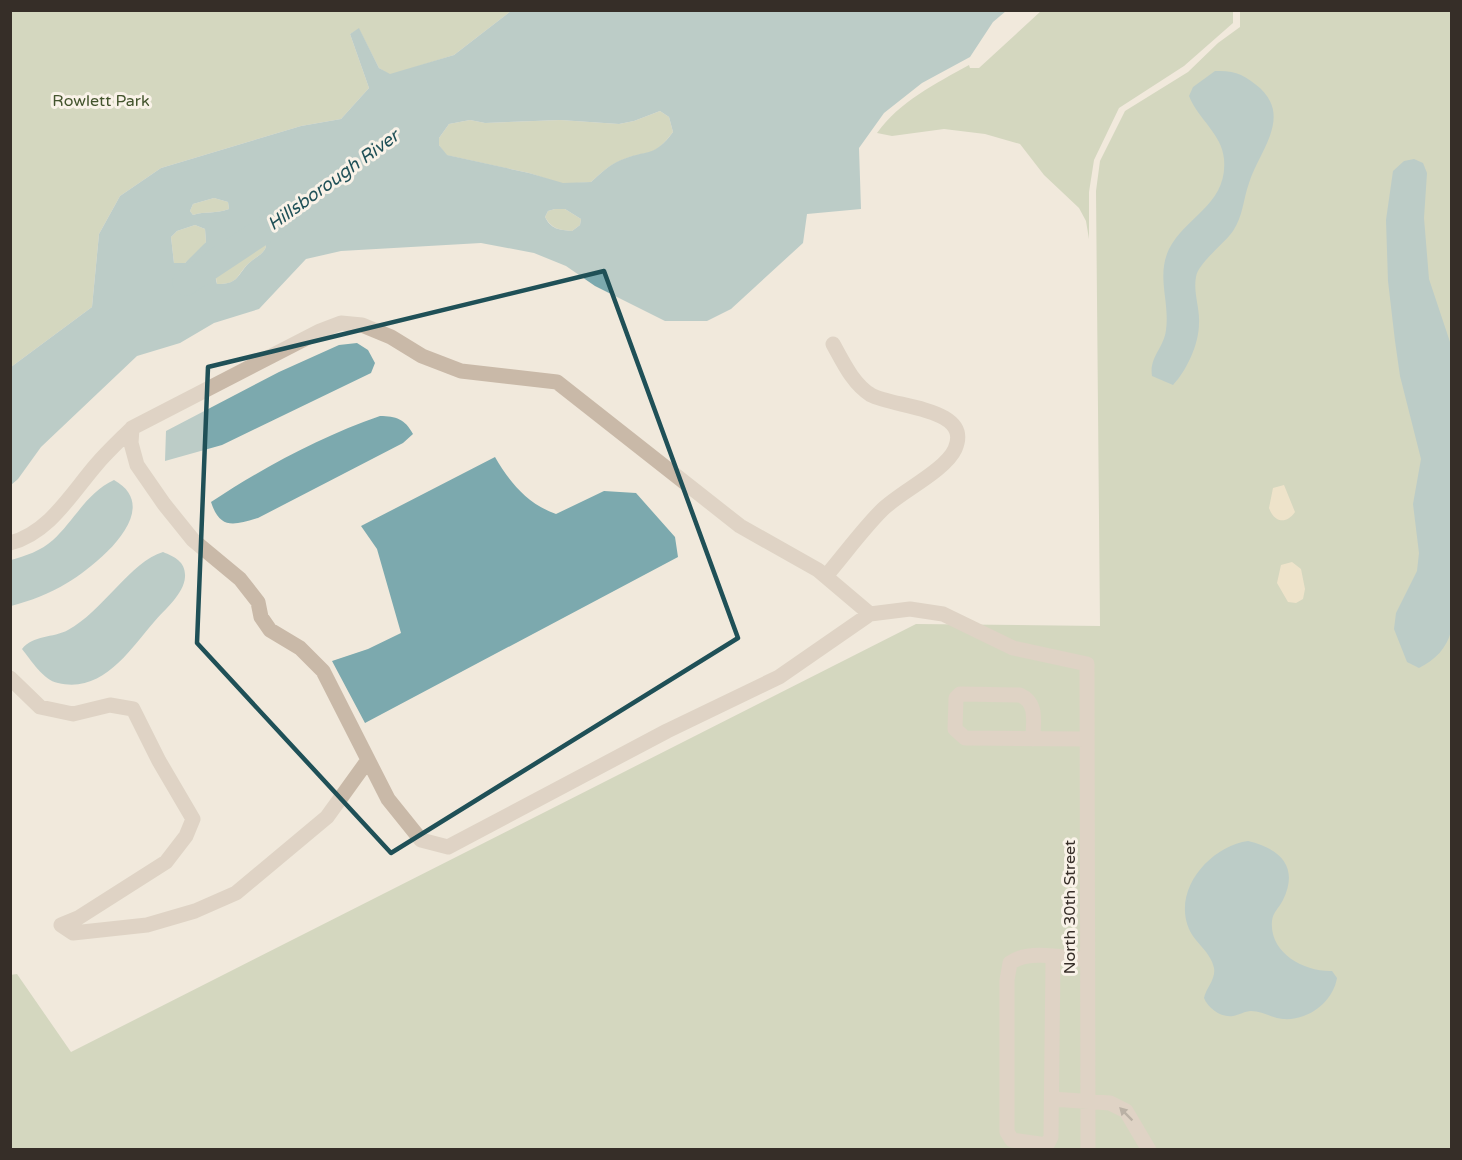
<svg xmlns="http://www.w3.org/2000/svg" width="1462" height="1160" font-family="'Varela Round',sans-serif">
  <style>
    .green { fill: #b2c09c }
    .sand { fill: #ecdcb4 }
    .water { fill: #7ca9ae; fill-rule: evenodd }
    .lines { fill: none; stroke-linecap: round; stroke-linejoin: round }
    .river { stroke: #7ca9ae; stroke-width: 27 }
    .minor { stroke: #c9b9a8; stroke-width: 15 }
    .oneway { fill: #786d62 }
    .marked { fill: none; stroke: #1f5057; stroke-width: 4.5; stroke-linejoin: round }
    .labels { text-anchor: middle; stroke-width: 6; stroke-linejoin: round; paint-order: stroke }
    .park-label { font-size: 16px; fill: #43542d; stroke: #f9f2e8 }
    .street-label { font-size: 16px; fill: #362e28; stroke: #f9f2e8 }
    .water-label { font-size: 18px; font-style: italic; fill: #1f5057; stroke: #f9f2e8 }
  </style>
  <rect width="100%" height="100%" fill="#f1e9dc"/>
  <path class="green" d="M11,11H511L454,55L390,75L379,68L359,29L350,34L369,88L341,119L301,126L161,168L120,196L99,234L92,307L11,367Z
    M1041,11H1233V23L1184,66L1119,108L1094,160L1089,192V239L1086,221L1079,208L1044,175L1020,144L985,134L944,129L892,136L877,133C900,101 935,84 969,65L970,68H979Z
    M1240,11H1451V1149H11L10,975L17,974L71,1052L916,624L1100,626L1096,191L1100,161L1125,111L1188,72L1218,43L1240,27Z
    M660,111L669,117L673,132C652,160 648,149 622,160C609,165 601,173 591,182L563,184L529,173L446,155L439,145V138L449,124L470,120L485,123L560,120L619,124L634,121Z
    M214,198L228,202L229,209C216,214 205,211 193,215L190,211L193,204Z
    M555,209H565L581,219L580,225L572,231C559,230 552,229 545,217L548,211Z
    M195,225L205,229L206,242L198,253L185,263H174L171,237L177,231Z
    M251,239H263L266,247C262,256 255,257 248,264C235,277 239,284 217,284C211,259 229,245 251,239Z"/>
  <path class="sand" d="M1284,485L1295,512C1286,525 1274,522 1269,508L1273,488Z
    M1292,562L1301,569L1305,589L1303,599L1296,603L1288,602L1277,583L1281,565Z"/>
  <path class="water" d="M511,11H1006L993,22L970,57L922,83L884,113L859,148L861,209L807,214L803,243L731,309L707,321H665L595,286L566,266L534,253L481,243L341,251L306,259L259,309L214,323L180,343L137,356L41,447L18,479L11,485V367L92,307L99,234L120,196L161,168L301,126L341,119L369,88L350,34L359,28L379,68L390,74L454,55ZM660,111L669,117L673,132C654,158 647,149 621,160C609,165 601,173 591,182L563,183L529,173L447,155L439,145V138L449,124L470,120L485,123L560,120L619,124L634,121ZM214,198L228,202L229,209C216,214 205,211 193,215L190,211L193,204ZM555,209H565L581,219L580,225L572,231C559,230 551,229 545,217L548,211ZM195,225L205,229L206,242L185,263H174L171,237L177,231ZM251,239H263L266,247C262,256 255,257 248,264C236,277 238,284 217,284C210,259 229,245 251,239Z
    M1215,71C1235,70 1245,75 1260,88C1292,118 1259,151 1249,183C1243,200 1243,216 1233,231C1224,244 1198,263 1196,277C1193,292 1200,308 1199,323C1199,344 1187,370 1173,385L1152,376C1149,357 1164,348 1166,330C1170,301 1156,277 1169,249C1186,216 1228,204 1224,159C1222,134 1198,119 1189,96L1193,87Z
    M1414,159L1423,163L1427,173L1424,218L1429,279L1451,345V631C1447,648 1435,660 1419,668L1407,662L1394,629L1396,613L1417,571L1419,553L1413,504L1421,459L1400,376L1395,341L1388,281L1386,220L1393,171L1404,161Z
    M357,343L368,350L375,363L371,373L222,445L165,461L166,431L279,372L339,345Z
    M380,416C396,416 405,419 413,434L403,443L258,518C234,525 220,530 211,502C262,468 322,436 380,416Z
    M495,457C510,483 528,504 556,514L604,491L636,493L675,537L678,557L365,723L332,661L368,649L401,633L377,549L361,526Z
    M114,480C166,509 96,566 67,583C49,594 30,601 11,606V560C25,556 41,551 53,540C74,521 87,492 114,480Z
    M163,552C175,557 186,562 185,577C184,594 164,610 154,622C130,650 102,694 58,683C43,680 31,660 22,649C33,635 53,638 68,630C102,612 131,561 163,552Z
    M1248,841C1281,849 1299,867 1283,900C1279,908 1273,912 1272,921C1269,953 1304,972 1332,971L1337,978C1333,1002 1308,1021 1283,1019C1272,1018 1262,1011 1251,1011C1245,1011 1239,1015 1233,1016C1221,1018 1208,1008 1204,998C1206,988 1216,979 1214,968C1211,952 1195,943 1189,929C1172,889 1211,846 1248,841Z"/>
  <g class="lines">
    <path class="river" d="M186,282L281,219"/>
    <path class="minor" d="M10,543C49,533 71,494 96,465C107,452 120,440 132,428
      M826,576C844,555 862,530 882,510C900,492 945,471 955,449C973,407 895,408 871,395C853,384 843,362 833,344
      M870,614L779,677L667,731L448,847L421,840L388,799L323,671L300,648L270,630L261,617L258,602L240,579L193,540L164,504L137,465L131,443L132,428L320,331L341,323L362,325L391,337L422,356L461,371L557,382L740,526L818,570L870,614L910,609L943,614L1013,648L1087,664L1088,1150
      M10,678L40,707L73,714L110,705L133,709L159,761L193,819L186,836L166,862L78,918L61,925L73,933L147,925L195,911L236,893L327,817L368,760
      M1033,739C1033,721 1038,703 1020,695L960,694L956,698L955,729L965,738L1087,739
      M1053,958L1051,1137L1047,1145L1012,1140L1007,1132V980L1010,963C1028,949 1066,958 1087,960
      M1052,1099L1110,1103L1126,1111L1149,1150"/>
  </g>
  <defs><path id="oneway-solid" d="M-6-.8H1V-3.2L6.5 0L1 3.2V.8H-6Z" transform="scale(1.5)"/></defs>
  <use class="oneway" href="#oneway-solid" transform="translate(1126 1114) rotate(-135)"/>
  <path d="M0 0H1462V1160H0ZM604,271L738,638L391,853L197,643L208,367Z" fill="#f1e9dc" fill-opacity=".55" fill-rule="evenodd"/>
  <path class="marked" d="M604,271L738,638L391,853L197,643L208,367Z"/>
  <g class="labels">
    <g class="park-label">
      <text x="101" y="106">Rowlett Park</text>
    </g>
    <g class="street-label">
      <text transform="translate(1069 907) rotate(-90)" y="6">North 30th Street</text>
    </g>
    <g class="water-label">
      <text transform="translate(333 180) rotate(-36)" y="6">Hillsborough River</text>
    </g>
  </g>
  <rect width="1462" height="1160" fill="none" stroke="#362e28" stroke-width="24"/>
</svg>
